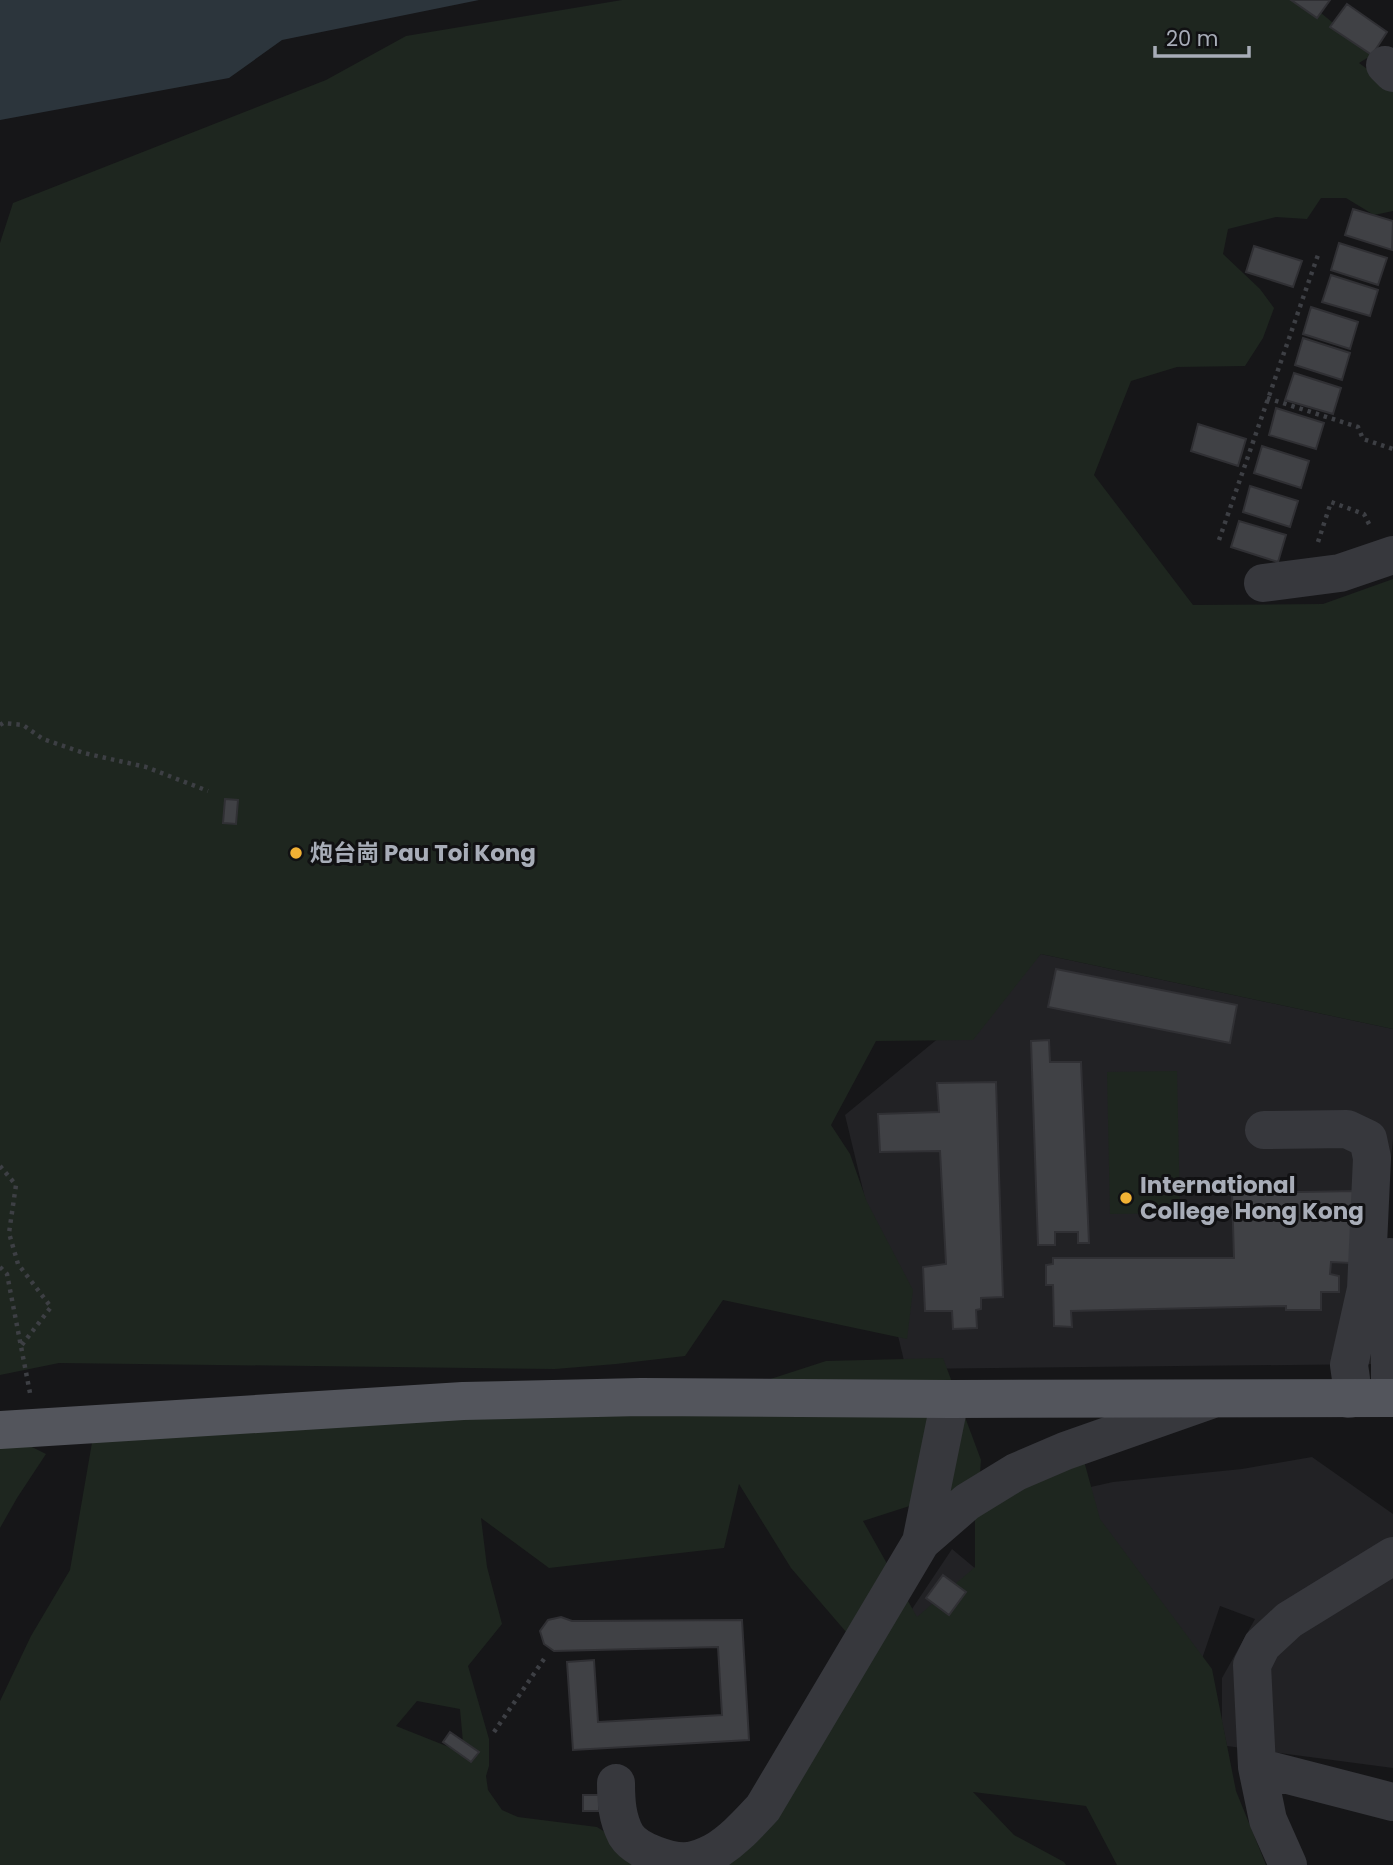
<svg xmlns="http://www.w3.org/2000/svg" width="1393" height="1865" font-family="Poppins,'Noto Sans SC',sans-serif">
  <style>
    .built { fill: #222225 }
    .green { fill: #1e261f; fill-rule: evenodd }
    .water { fill: #2c353c }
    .building { fill: #404145; stroke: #303034; stroke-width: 2 }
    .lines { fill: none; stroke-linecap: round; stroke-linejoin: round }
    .path { stroke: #3d3f44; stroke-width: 4.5; stroke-dasharray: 3.5 5; stroke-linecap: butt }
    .minor { stroke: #37383d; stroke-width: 38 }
    .major { stroke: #53555c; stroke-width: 38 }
    .poi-dot { fill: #f2b134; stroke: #111113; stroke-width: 2.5 }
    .labels { text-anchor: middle; stroke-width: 6; stroke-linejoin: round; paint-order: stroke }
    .poi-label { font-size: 23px; font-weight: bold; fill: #a8adb8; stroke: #111113; text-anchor: start }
  </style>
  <rect width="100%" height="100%" fill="#161618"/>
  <path class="built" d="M1041,954L1393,1029V1139L1381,1256L1378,1364L906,1369L845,1115Z
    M1312,1457L1393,1514V1768L1227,1746L1222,1722V1678L1255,1619L1220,1606L1190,1694L1046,1497L1113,1482L1242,1469Z
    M952,1549L995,1585L945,1653L904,1621Z"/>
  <path class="green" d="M622,0H1310L1321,13L1372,55L1359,63L1393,88V211L1374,215L1346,198H1321L1307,219L1276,217L1228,229L1223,254L1260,289L1274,308L1263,338L1245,366L1177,367L1131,381L1094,475L1193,605L1323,604L1393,579V1029L1041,954L973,1040L876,1041L831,1125L850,1154L867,1202L913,1290L907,1339L723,1300L685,1356L616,1364L555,1369L59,1363L0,1375V243L13,203L326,80L406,36Z
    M1177,1071L1180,1213L1110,1214L1107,1072Z
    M943,1358L981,1460L980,1473L1084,1461L1100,1519L1212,1669L1236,1791L1266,1865H1117L1086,1806L973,1792L1014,1835L1064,1862L1066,1865H721L859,1647L791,1568L739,1484L724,1548L549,1568L481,1518L487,1567L502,1624L468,1666L489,1739V1766L486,1776L488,1790L502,1810L518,1817L597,1827L657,1865H0V1701L31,1636L70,1570L94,1431L324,1393L657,1416L826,1361ZM953,1492L975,1509V1567L917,1617L863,1521ZM417,1701L460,1709L464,1753L396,1726Z
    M16,1439L46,1454L17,1498L0,1528V1440Z"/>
  <path class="water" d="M0,0H479L282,40L229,78L0,120Z"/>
  <path class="building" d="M1291,0H1330L1317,18Z
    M1347,4L1387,32L1372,55L1330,27Z
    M1353,209L1393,221L1392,250L1345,235Z
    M1339,243L1387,258L1378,285L1331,270Z
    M1254,246L1302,261L1293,287L1246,272Z
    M1331,275L1378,290L1370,316L1322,302Z
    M1311,307L1358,322L1350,349L1303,334Z
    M1303,338L1350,353L1342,380L1295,365Z
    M1294,373L1341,388L1333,414L1285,400Z
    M1276,408L1324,423L1316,449L1269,435Z
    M1198,424L1246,439L1238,466L1191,451Z
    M1262,446L1309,461L1301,488L1254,473Z
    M1250,486L1298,501L1290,527L1243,512Z
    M1239,521L1286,535L1278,562L1231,547Z
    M225,799L238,800L236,824L223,823Z
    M1056,969L1237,1005L1230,1043L1048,1007Z
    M1049,1040L1050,1062H1081L1089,1243H1078V1232H1055V1245H1038L1031,1041Z
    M996,1082L1003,1297L981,1298V1309L976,1310L977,1328L953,1329L952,1311H925L923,1267L946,1264L940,1151L880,1152L878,1114L939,1112L937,1083Z
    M1356,1191L1350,1263L1331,1262L1330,1274L1339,1276V1292H1321V1310H1286V1306L1071,1311L1072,1327L1054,1326L1053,1285H1046V1265L1053,1264V1258H1234L1232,1193Z
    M943,1575L966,1592L949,1615L926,1598Z
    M561,1617L572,1621H579L742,1620L749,1740L573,1750L567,1662L594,1660L598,1722L722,1715L718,1647L554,1651L544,1644L540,1631L548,1620Z
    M450,1732L479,1752L471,1762L443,1742Z
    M583,1795H599V1811H583Z"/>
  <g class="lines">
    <path class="path" d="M1267,398L1358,427L1363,439L1393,449
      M1219,540L1319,252
      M1318,542L1331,502L1364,514L1371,528
      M0,725L3,723L23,725L43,739L84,753L146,767L208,791
      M0,1166L16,1185L9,1233L18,1264L51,1307L21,1346
      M0,1267L7,1274L30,1393
      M494,1732L544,1659"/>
    <path class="minor" d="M1385,65L1393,73
      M1263,583L1340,573L1393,555
      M1264,1130L1347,1129L1368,1139L1372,1158L1366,1289L1349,1365L1351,1379L1349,1399
      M1390,1398V1257
      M921,1542L967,1502L1016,1472L1065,1451L1210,1400
      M1257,1767L1393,1802
      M616,1783C616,1801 617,1818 626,1835C636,1851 671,1863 689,1861C696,1860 708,1855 714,1852C733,1841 748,1824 763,1808L921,1542L950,1399
      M1288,1865L1268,1820L1257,1767L1252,1665L1262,1645L1289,1620L1393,1556"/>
    <path class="major" d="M0,1430L463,1401L641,1397L950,1399L1393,1398"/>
  </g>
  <g class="poi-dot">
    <circle cx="296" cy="853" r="7"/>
    <circle cx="1126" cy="1198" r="7"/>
  </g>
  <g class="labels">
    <g class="poi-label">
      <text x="310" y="861">炮台崗 Pau Toi Kong</text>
      <text x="1140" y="1193">International<tspan x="1140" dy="26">College Hong Kong</tspan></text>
    </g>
  </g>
  <path d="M1155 46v10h94v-10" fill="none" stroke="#a8adb8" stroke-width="3.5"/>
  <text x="1166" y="46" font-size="21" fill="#a8adb8" stroke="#111113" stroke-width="5" paint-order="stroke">20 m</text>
</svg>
